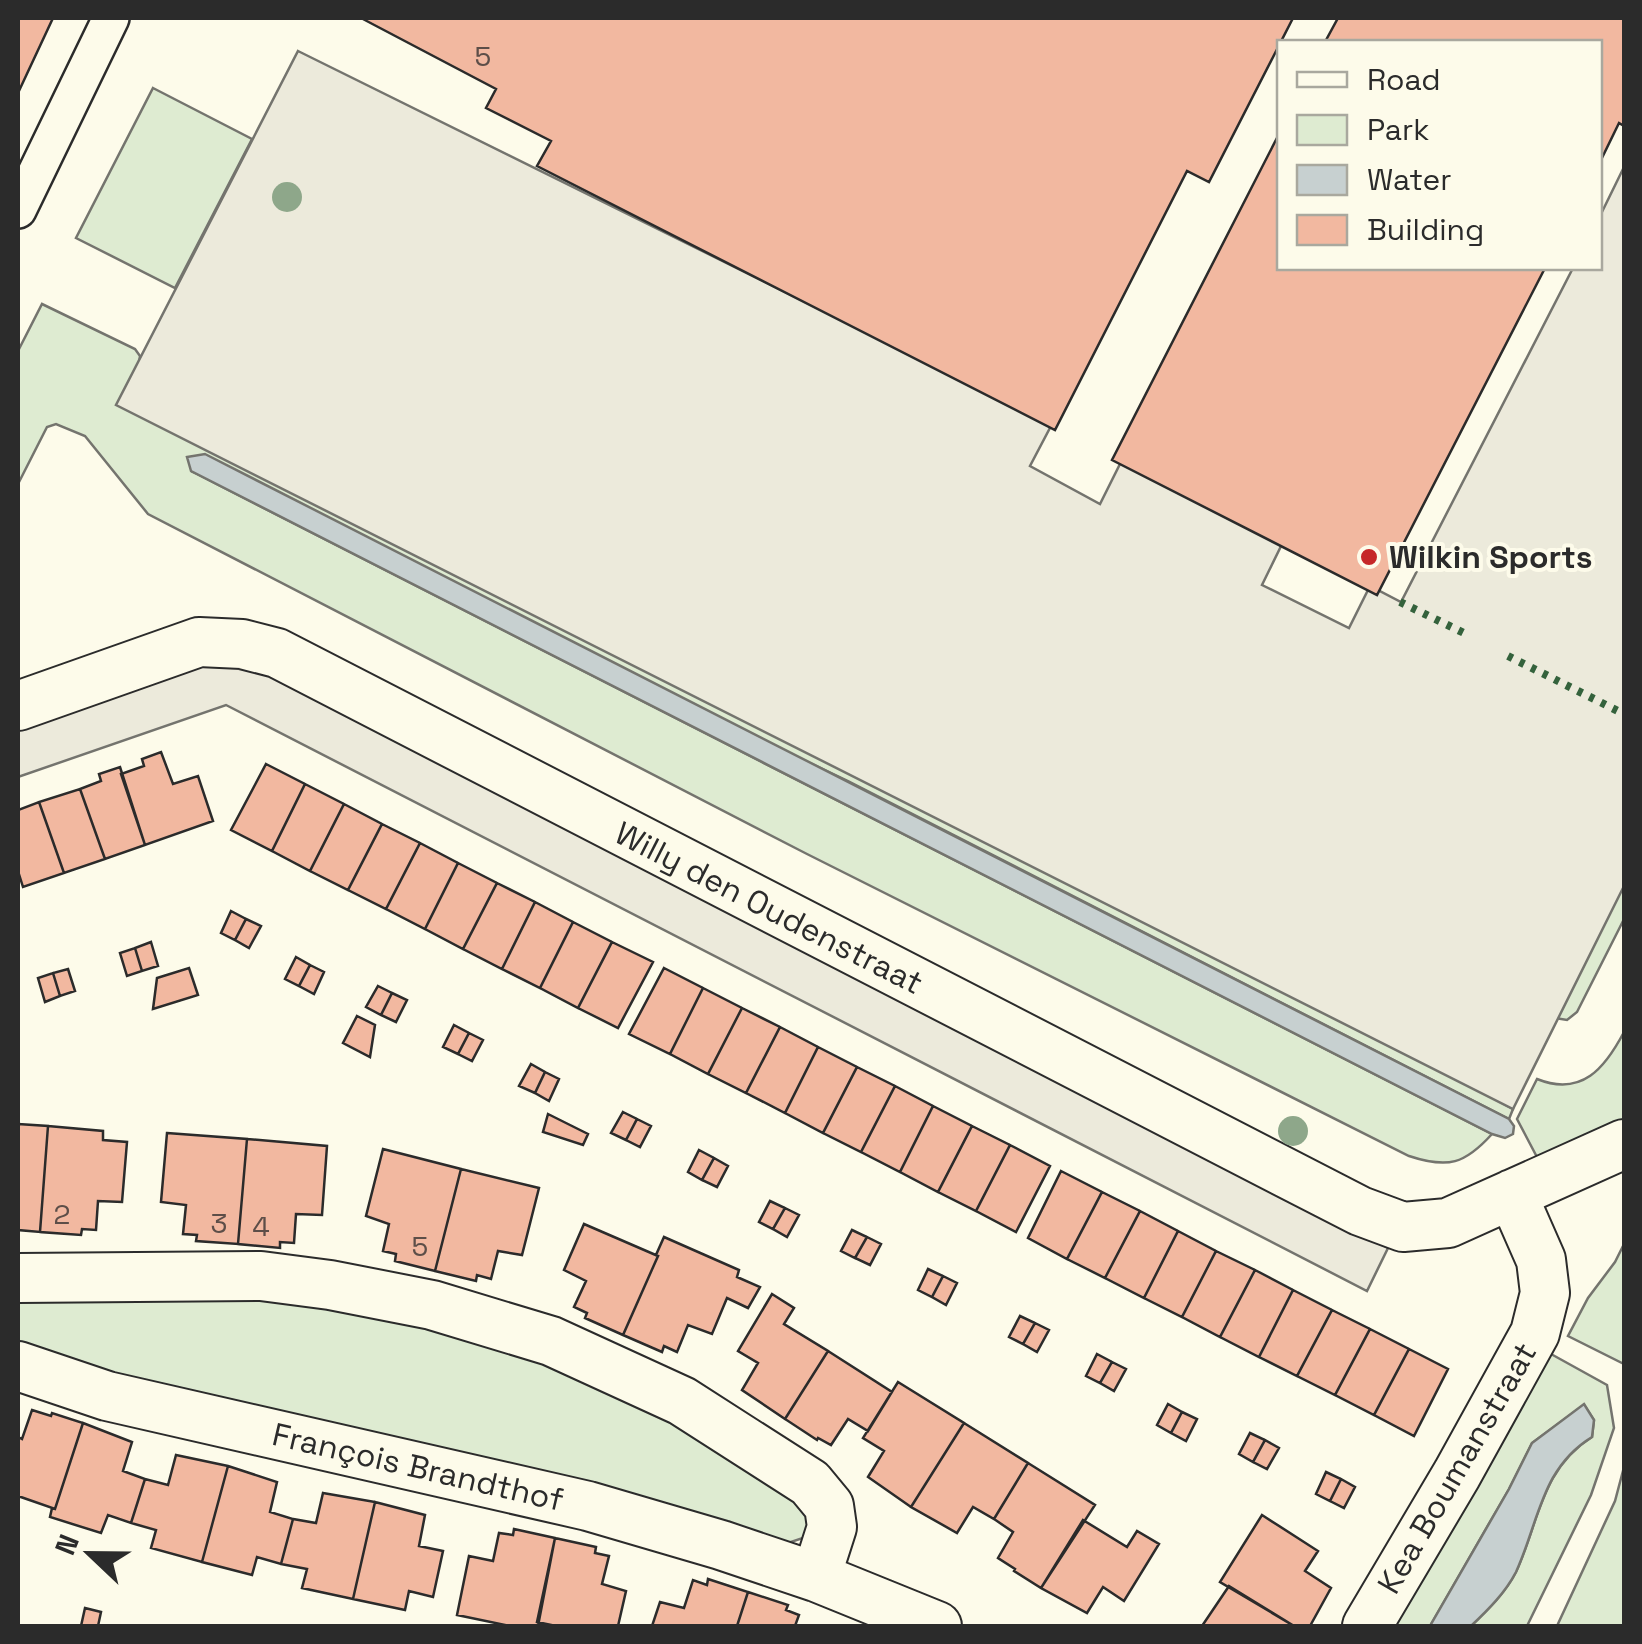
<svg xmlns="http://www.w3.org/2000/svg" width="1642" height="1644" font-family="'Space Grotesk',sans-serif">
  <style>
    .green { fill: #deebd1; stroke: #74746e; stroke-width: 2.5 }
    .parking { fill: #eceadb; stroke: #74746e; stroke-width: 2.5 }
    .water { fill: #c7d0d0; stroke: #74746e; stroke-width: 2.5 }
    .building { fill: #f2b8a0; stroke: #2b2b2b; stroke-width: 2.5 }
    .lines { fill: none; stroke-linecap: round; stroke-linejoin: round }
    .pedestrian-casing { stroke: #2b2b2b; stroke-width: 40 }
    .minor-casing { stroke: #2b2b2b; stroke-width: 52 }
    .pedestrian { stroke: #fdfbea; stroke-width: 35 }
    .minor { stroke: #fdfbea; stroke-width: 48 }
    .hedge { stroke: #34623c; stroke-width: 8; stroke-dasharray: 5 8; stroke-linecap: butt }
    .tree { fill: #8ea78a }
    .poi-dot { fill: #c62828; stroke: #fdfbea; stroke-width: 4 }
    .labels { text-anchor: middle; stroke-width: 8; stroke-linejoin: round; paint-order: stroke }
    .number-label { font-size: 28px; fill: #5d4e48 }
    .poi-label { font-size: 32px; font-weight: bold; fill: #2b2b2b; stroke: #fdfbea; text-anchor: start }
    .street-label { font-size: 32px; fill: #2b2b2b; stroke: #fdfbea }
  </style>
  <rect width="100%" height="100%" fill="#fdfbea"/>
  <path class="green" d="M153,88L252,139L175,288L76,238Z
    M42,304L135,349L140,356L139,364L1513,1109L1509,1119L848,781L191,471L1492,1134C1465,1164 1448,1169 1409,1156L807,854L148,514L85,436L56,424L47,427L18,484V351Z
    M1624,883V919L1619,929L1577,1012L1567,1020L1555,1018Z
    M1624,1032V1124L1538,1159L1517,1119L1537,1079C1582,1097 1605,1068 1624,1032Z
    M1624,1244V1364L1568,1336L1588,1298L1615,1262Z
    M18,1295H257L320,1308L385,1317L477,1337L672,1414L803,1497L812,1522L803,1538L788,1543L597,1484L360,1437L116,1376L18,1341Z
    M1551,1354L1607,1385L1614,1428L1591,1495L1527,1626H1471C1487,1610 1505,1594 1516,1572C1539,1522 1541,1469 1592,1437L1594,1420L1584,1405L1532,1443L1509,1489L1430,1626H1384L1471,1479Z
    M1624,1467V1626H1557L1615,1501Z"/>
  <path class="parking" d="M298,51L1052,424L1030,466L1100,504L1122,460L1283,542L1262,585L1349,628L1370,586L1401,602L1573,268H1600V216L1624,167V886L1513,1109L116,405Z
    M248,664L1388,1248L1367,1291L226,705L18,777V722L178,667Z"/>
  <path class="water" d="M205,454L1509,1119L1514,1126L1513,1134L1505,1138L1492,1134L191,471L187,457Z
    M1584,1404L1594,1420L1592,1437C1541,1468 1539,1522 1516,1572C1505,1593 1488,1610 1471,1626H1430L1509,1489L1532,1443Z"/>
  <path class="building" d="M18,18H53L18,93Z
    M361,18H1293L1209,182L1187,171L1055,430L537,166L551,141L486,108L496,89Z
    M1338,18H1624V126L1619,123L1600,162V42H1325Z
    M1280,132V268H1545L1377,595L1112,460Z
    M161,752L173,784L198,776L213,821L145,845L121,774L144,766L142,759Z
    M266,764L305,784L272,851L231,830Z
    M120,767L145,845L105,859L80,789L101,781L99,774Z
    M305,784L344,804L310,871L272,851Z
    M80,789L105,859L64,873L39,802Z
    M39,802L64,873L23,887L18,871V810Z
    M344,804L382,824L348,890L310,871Z
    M382,824L420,843L386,909L348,890Z
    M420,843L458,863L425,929L386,909Z
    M458,863L497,883L463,949L425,929Z
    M497,883L535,902L502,969L463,949Z
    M535,902L573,922L540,988L502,969Z
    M231,911L246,919L235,940L221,933Z
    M246,919L261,926L249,948L235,940Z
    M573,922L612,942L578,1008L540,988Z
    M151,942L158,966L142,971L135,948Z
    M612,942L653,962L618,1028L578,1008Z
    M135,948L142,971L127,976L120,953Z
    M296,957L310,965L299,986L285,979Z
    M310,965L324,972L314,994L299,986Z
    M189,968L198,995L153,1009L157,978Z
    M664,968L703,988L670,1054L629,1034Z
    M68,969L75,991L60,996L53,973Z
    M53,973L60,996L45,1002L38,978Z
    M378,986L392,993L381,1015L366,1007Z
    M703,988L742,1008L708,1074L670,1054Z
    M392,993L407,1000L396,1022L381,1015Z
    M742,1008L780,1027L746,1093L708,1074Z
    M357,1016L375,1025L370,1057L343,1043Z
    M454,1025L469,1033L458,1054L443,1047Z
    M780,1027L818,1047L785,1113L746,1093Z
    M469,1033L483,1040L472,1061L458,1054Z
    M818,1047L857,1067L823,1133L785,1113Z
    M531,1064L545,1072L535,1093L519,1086Z
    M857,1067L895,1086L861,1152L823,1133Z
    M545,1072L559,1079L549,1101L535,1093Z
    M895,1086L933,1106L900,1172L861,1152Z
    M933,1106L972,1126L938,1192L900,1172Z
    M623,1112L637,1119L626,1140L611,1133Z
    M548,1114L588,1134L583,1145L543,1132Z
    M637,1119L651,1126L640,1147L626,1140Z
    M18,1124L48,1126L40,1232L18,1230Z
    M48,1126L103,1131V1140L127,1142L122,1202L98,1201L96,1230L82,1229L81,1235L40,1232Z
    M972,1126L1010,1145L976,1211L938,1192Z
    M167,1133L247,1139L238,1244L196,1241L197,1235L183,1234L186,1205L161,1202Z
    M247,1139L327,1146L322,1215L296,1214L294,1243L280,1242V1248L238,1244Z
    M1010,1145L1050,1166L1016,1232L976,1211Z
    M383,1149L461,1169L435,1271L395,1261L396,1254L383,1251L389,1224L366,1216Z
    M699,1150L714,1158L702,1180L688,1172Z
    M714,1158L728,1166L717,1187L702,1180Z
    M461,1169L539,1188L522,1255L498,1251L491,1279L477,1275L476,1281L435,1271Z
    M1061,1171L1102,1192L1067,1259L1028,1238Z
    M1102,1192L1140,1211L1105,1278L1067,1259Z
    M770,1201L785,1208L773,1229L759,1222Z
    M785,1208L799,1215L787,1237L773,1229Z
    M1140,1211L1178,1231L1144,1298L1105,1278Z
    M584,1224L658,1256L623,1335L585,1318L587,1313L574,1307L586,1281L564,1270Z
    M852,1230L867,1237L855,1258L841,1251Z
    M1178,1231L1216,1251L1182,1317L1144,1298Z
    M664,1237L739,1270L737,1277L760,1287L748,1308L727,1298L712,1334L688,1325L677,1352L664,1346L662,1352L623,1335L658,1256L656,1255Z
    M867,1237L881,1244L870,1265L855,1258Z
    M1216,1251L1255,1270L1220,1337L1182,1317Z
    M928,1269L943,1276L932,1297L918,1290Z
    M1255,1270L1293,1290L1259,1357L1220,1337Z
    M943,1276L957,1283L946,1305L932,1297Z
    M1293,1290L1332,1310L1297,1376L1259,1357Z
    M772,1294L794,1308L784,1324L828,1351L785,1419L742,1390L758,1363L738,1351Z
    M1332,1310L1370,1329L1335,1395L1297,1376Z
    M1020,1316L1035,1323L1023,1344L1009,1337Z
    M1035,1323L1049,1330L1037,1352L1023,1344Z
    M1370,1329L1409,1349L1374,1415L1335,1395Z
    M1409,1349L1448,1369L1414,1436L1374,1415Z
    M828,1351L892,1392L868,1431L848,1419L831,1445L818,1438L817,1440L785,1419Z
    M1097,1354L1112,1362L1100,1383L1086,1376Z
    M1112,1362L1126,1369L1114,1391L1100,1383Z
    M898,1382L964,1423L911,1507L868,1477L884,1451L863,1438Z
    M1168,1404L1182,1412L1171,1433L1157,1425Z
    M32,1410L51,1416L52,1413L83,1423L55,1509L18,1496V1437L22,1439Z
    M1182,1412L1197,1419L1186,1441L1171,1433Z
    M83,1423L132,1442L123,1471L145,1479L131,1523L108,1515L101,1533L50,1517L52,1508L55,1509Z
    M964,1423L1028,1463L994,1519L973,1507L957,1533L911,1507Z
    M1250,1433L1265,1440L1253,1462L1239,1454Z
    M1265,1440L1279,1448L1267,1469L1253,1462Z
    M176,1455L228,1466L202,1562L151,1548L156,1530L131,1523L145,1479L168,1485Z
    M1028,1463L1095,1505L1041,1588L1014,1571L1015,1569L998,1558L1013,1532L994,1519Z
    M228,1466L277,1482L270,1512L293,1519L281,1564L257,1557L252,1575L202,1562Z
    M1326,1472L1341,1479L1330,1501L1316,1494Z
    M1341,1479L1355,1487L1344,1508L1330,1501Z
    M323,1493L375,1502L353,1599L302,1588L307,1569L281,1564L293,1519L316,1523Z
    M375,1502L425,1515L419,1546L443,1551L433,1597L409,1591L405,1610L353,1599Z
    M1262,1515L1318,1551L1305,1571L1331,1588L1310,1626H1294L1220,1582Z
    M1083,1520L1127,1547L1137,1531L1159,1544L1124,1601L1103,1587L1087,1613L1041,1588Z
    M514,1529L555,1538L538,1626H510L457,1615L469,1556L493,1561L499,1533L513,1535Z
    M555,1538L596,1547L595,1553L609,1556L602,1584L626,1591L618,1626H556L537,1622Z
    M708,1579L748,1592L737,1626H652L660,1602L684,1608L693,1580L707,1585Z
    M1229,1586L1294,1626H1202Z
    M748,1592L788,1605L786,1610L799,1615L795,1626H737Z
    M85,1608L101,1612L98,1626H81Z"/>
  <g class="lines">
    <g class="pedestrian-casing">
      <path id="pedestrian" d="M18,210L111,18"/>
    </g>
    <g class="minor-casing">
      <path id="minor" d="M18,706L199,642L242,644L277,653L1360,1211L1403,1227L1448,1223L1624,1144
        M18,1278L261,1276L330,1285L432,1305L551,1341L682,1401L810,1483L829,1506L832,1527L816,1577
        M18,1366L107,1396L588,1506L721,1545L816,1577L937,1626
        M1367,1626L1457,1474L1535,1333L1545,1293L1541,1260L1512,1194"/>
    </g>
    <use href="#pedestrian" class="pedestrian"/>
    <use href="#minor" class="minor"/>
    <path class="hedge" d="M1400,602L1464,633
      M1508,656L1624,714"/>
  </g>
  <g class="tree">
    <circle cx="287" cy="197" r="15"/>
    <circle cx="1293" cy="1131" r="15"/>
  </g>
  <circle class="poi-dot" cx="1369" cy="557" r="10"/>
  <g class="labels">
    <g class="number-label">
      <text x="483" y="66">5</text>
      <text x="62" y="1224">2</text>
      <text x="219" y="1233">3</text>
      <text x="261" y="1236">4</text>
      <text x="420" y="1256">5</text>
    </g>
    <g class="poi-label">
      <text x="1389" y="568">Wilkin Sports</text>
    </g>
    <g class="street-label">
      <text transform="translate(769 908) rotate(27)" y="11">Willy den Oudenstraat</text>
      <text transform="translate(418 1467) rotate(13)" y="11">François Brandthof</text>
      <text transform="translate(1457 1468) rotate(-60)" y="11">Kea Boumanstraat</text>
    </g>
  </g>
  <rect width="1642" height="1644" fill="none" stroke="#2b2b2b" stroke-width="40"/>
  <rect x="1277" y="40" width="325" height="230" fill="#fdfbea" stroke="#a9a89e" stroke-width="2.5"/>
  <rect x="1297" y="72" width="50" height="15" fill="#fdfbea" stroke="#a9a89e" stroke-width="2.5"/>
  <text x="1367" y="90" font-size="30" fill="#2b2b2b">Road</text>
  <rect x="1297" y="115" width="50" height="30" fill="#deebd1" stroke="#a9a89e" stroke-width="2.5"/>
  <text x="1367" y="140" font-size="30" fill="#2b2b2b">Park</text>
  <rect x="1297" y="165" width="50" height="30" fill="#c7d0d0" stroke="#a9a89e" stroke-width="2.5"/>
  <text x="1367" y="190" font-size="30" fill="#2b2b2b">Water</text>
  <rect x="1297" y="215" width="50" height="30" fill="#f2b8a0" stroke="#a9a89e" stroke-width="2.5"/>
  <text x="1367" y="240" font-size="30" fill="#2b2b2b">Building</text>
  <g transform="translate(90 1554) rotate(292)" stroke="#fdfbea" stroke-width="8" paint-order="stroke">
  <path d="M0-8L18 38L0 25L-18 38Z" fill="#2b2b2b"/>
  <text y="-15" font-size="28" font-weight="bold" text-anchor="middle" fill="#2b2b2b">N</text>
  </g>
</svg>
